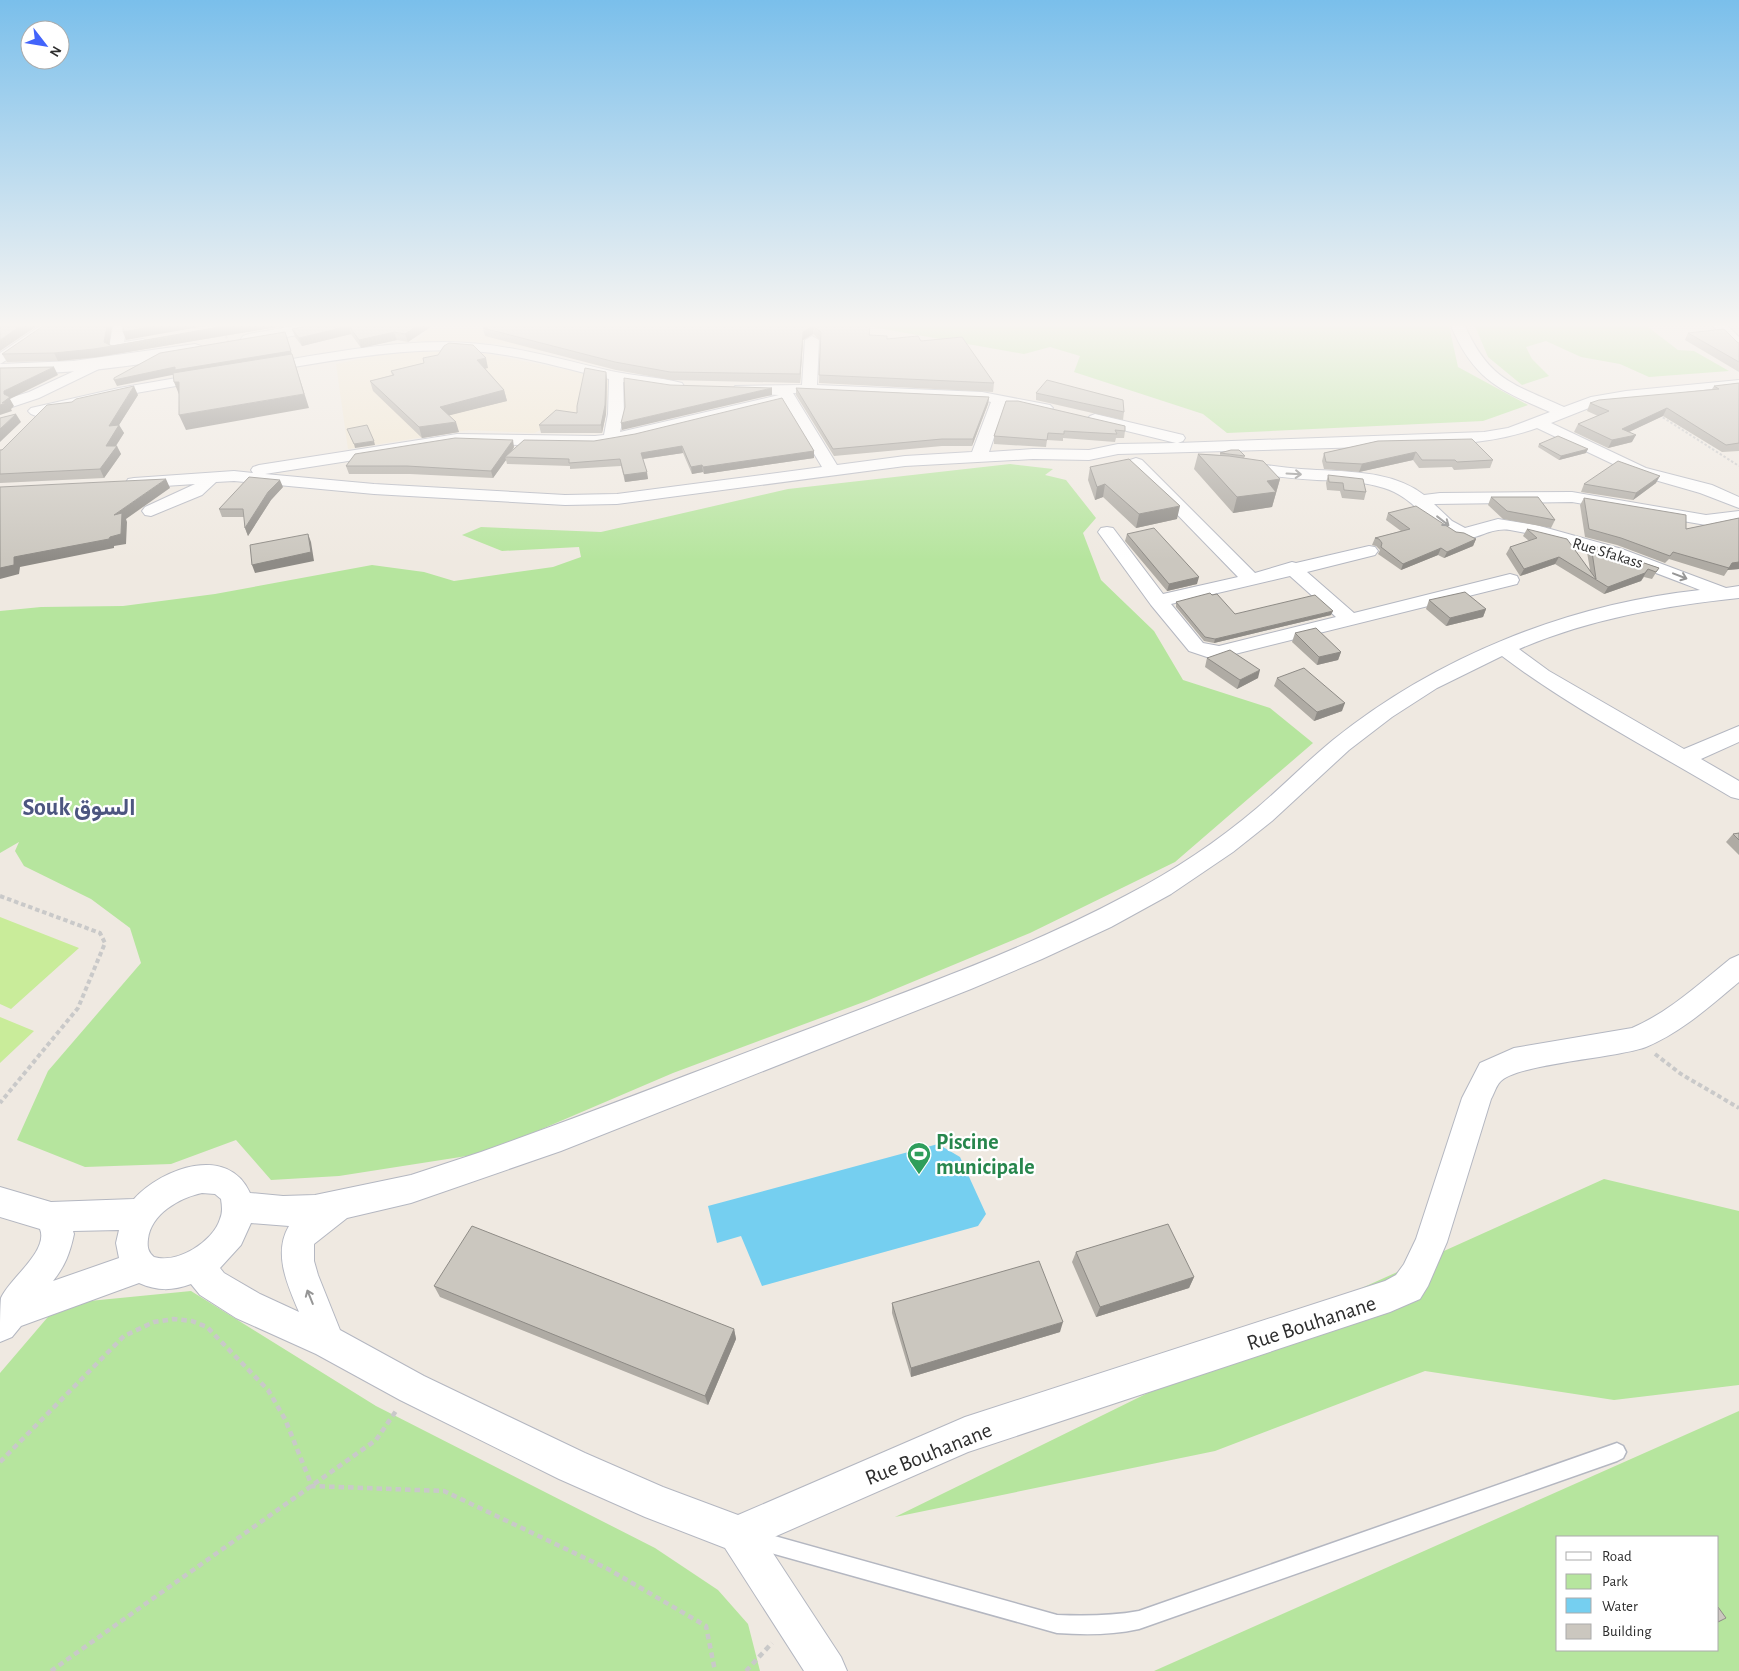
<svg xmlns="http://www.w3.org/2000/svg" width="1739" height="1671" font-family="'Alegreya Sans',Vazirmatn,sans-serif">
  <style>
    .education { fill: #f0e6d1 }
    .green { fill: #b6e59e; fill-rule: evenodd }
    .pitch { fill: #c9ec9a }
    .water { fill: #75cff0 }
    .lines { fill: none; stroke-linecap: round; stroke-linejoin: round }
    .service-casing { stroke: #b4b7c1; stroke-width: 3 }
    .minor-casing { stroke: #b4b7c1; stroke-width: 2 }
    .tertiary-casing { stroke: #b4b7c1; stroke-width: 2 }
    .path-far2 { stroke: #c9c9c9; stroke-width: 2; stroke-dasharray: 2.5 2; stroke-linecap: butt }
    .path-far1 { stroke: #c9c9c9; stroke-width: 4; stroke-dasharray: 4.5 3; stroke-linecap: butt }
    .path { stroke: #c9c9c9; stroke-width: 4.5; stroke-dasharray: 5.5 4; stroke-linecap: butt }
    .service { fill: #fff; fill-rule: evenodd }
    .minor { fill: #fff; fill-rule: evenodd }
    .tertiary { fill: #fff; fill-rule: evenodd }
    .wall { fill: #afaba4 }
    .shaded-wall { fill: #8e8b86 }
    .building { fill: #cbc7bf; stroke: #8e8b86 }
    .oneway { stroke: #969696 }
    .labels { text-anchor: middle; stroke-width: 4.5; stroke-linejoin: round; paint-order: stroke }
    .far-street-label { font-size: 16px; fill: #2e2e2e; stroke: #fff }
    .near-leisure-label { font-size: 22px; font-weight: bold; fill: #27864d; stroke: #fff; text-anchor: start }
    .near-street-label { font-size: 22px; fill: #2e2e2e; stroke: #fff }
    .district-label { font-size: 24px; font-weight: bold; fill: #4d5680; stroke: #fff }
  </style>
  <rect width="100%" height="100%" fill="#efe9e1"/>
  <path class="education" d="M423,326H630L572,357L509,344L416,341L425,333L422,332Z
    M397,351L478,352L614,379L611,398L534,433L469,430L348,449L336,364Z"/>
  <path class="green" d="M867,326H1449L1458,367L1528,405L1483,421L1227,433L1203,414L1074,372L1080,356L1050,347L1024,354Z
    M1475,326H1653L1648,327L1678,350L1694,351L1729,371L1649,377L1620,364L1581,357L1546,341L1526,347L1532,359L1549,376L1522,385L1488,357Z
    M1010,464L1053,469L1045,475L1066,480L1096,518L1083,533L1101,580L1154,631L1183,680L1270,708L1313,743L1175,862L1030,933L869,1000L673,1073L486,1153L339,1176L271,1180L236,1140L171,1164L85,1167L17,1140L48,1071L141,963L130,928L91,899L24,866L15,851L19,842L0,853V611L41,607L123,606L215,594L372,565L424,572L454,581L553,567L581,557L579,547L502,551L462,535L481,527L601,532L788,489Z
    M1604,1179L1739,1211V1385L1614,1400L1425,1371L1215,1451L895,1517L1364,1287Z
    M191,1291L376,1406L655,1548L718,1590L748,1624L760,1671H0V1373L59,1304Z
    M1739,1411V1671H1154ZM1558,1537H1718V1650H1558Z"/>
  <path class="pitch" d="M0,917L79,948L11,1009L0,1004Z
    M0,1017L34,1031L0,1063Z"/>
  <path class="water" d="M938,1144L960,1157L986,1214L978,1226L762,1286L741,1236L717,1243L708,1206Z"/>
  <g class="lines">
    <g class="service-casing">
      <path id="service" d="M1617,1443L1623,1446L1626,1452L1623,1458L1617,1461L1139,1629C1112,1635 1085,1635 1057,1633L753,1548L747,1545L744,1539L747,1533L753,1530L1057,1615C1085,1616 1112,1616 1139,1611Z"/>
    </g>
    <g class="minor-casing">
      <path id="minor" d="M40,326H56C53,329 3,363 0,364V353Z
        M113,326H127L124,342L143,339L150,343C143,350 120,353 111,351L109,348Z
        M1451,326H1465C1489,380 1513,384 1564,407L1591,397L1626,391L1739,380V388L1599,404L1551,423L1646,468L1712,485L1739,497V508L1700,493L1634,474L1537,428C1504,440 1472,443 1437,445L1118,454L1089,460L1033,459L905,466L617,504L565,505L374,494L234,481L216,482L202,495L151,516L145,515L142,511L145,507L195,484L134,488L128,487L126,483L128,479L134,478L234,471L253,473L251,470L253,467L259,465L457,434L595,436L604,435L608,414L609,379C563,368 518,354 471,351C401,347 332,361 263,372L258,371L256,368L258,365L263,364C323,354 383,342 444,342C502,342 555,358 611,371C635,376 659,377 682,383L684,386L682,389L677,390L623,382L624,414L620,432L779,395L740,393L735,392L733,389L735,386L802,385L805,340L812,336L819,340L817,385L982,392L1050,405L1053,408L1050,411L1045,413L1005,405L989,452L1033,449L1089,450L1118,444L1176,443L1090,422L1087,419L1090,416L1095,414L1183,435L1185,438L1183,441L1178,443L1484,432L1508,428L1550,412C1499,390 1474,380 1451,326ZM793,393L982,400L991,402L972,452L905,456L837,465ZM783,402L822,467L617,494L565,495L374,484L265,474L457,444L595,446L636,439Z
        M1713,326H1728L1739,337V349L1734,348Z
        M98,360L103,361L105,364L103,367L39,398L0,411V401L29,392Z
        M205,373L210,374L212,377L210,380L119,396L36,416L31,414L28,411L31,408L119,388Z
        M1136,458L1142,460L1255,573L1292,562L1296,563L1369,546L1375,547L1378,551L1375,555L1307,572L1354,613L1510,574L1517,576L1519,580L1517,584L1219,658H1210L1189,651L1151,605L1098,532L1101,528L1107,527L1113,528L1163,594L1238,577L1130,466L1128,463L1130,460ZM1290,576L1336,617L1219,646L1203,643L1171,604Z
        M1240,461C1261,464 1281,468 1301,469C1342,472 1391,469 1424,495L1440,493L1572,492L1706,515L1739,511V521L1706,525L1572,502L1434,504L1452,521L1465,528L1498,519L1536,525L1622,549L1726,588L1739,586V598C1663,606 1589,619 1519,649L1549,671L1684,749L1739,726V742L1701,759L1739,781V799L1731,797C1656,752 1572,709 1502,656L1437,688L1392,717L1349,750L1272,821L1233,852L1171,894L1111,927L1042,959L971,989L561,1151L411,1203L347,1218L314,1244V1261L318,1275L340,1330L424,1376L585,1453L663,1487L738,1515L965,1417L1385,1281L1396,1275L1404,1264L1416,1239L1462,1098L1480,1063L1514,1048L1632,1028C1669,1012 1699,984 1730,959L1739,955V982C1710,1006 1682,1032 1646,1047C1618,1058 1514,1064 1500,1082C1496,1086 1494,1094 1491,1099L1447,1242L1428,1286L1420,1299L1390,1312L968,1452L765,1541L841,1657L847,1671H804L725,1548L645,1517L559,1479L400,1400L316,1354L236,1318L200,1295L191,1284C172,1291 157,1291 139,1283L21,1326L12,1337L0,1342C0,1332 0,1307 1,1298C9,1279 49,1251 40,1229L0,1217V1187L51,1202L134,1199C162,1168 228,1144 250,1193L283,1196L315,1195L411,1175L481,1152C594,1112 706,1067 819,1025C923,985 1028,948 1127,895C1173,871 1217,842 1257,808C1283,786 1306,762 1333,740C1436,657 1568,604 1700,590C1638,566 1576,541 1510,530C1489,527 1477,541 1462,538C1431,533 1418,498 1384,488C1363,481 1339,481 1317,480C1289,478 1261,476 1234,469L1232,466L1234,463ZM202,1193L215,1194L221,1199C222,1206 223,1212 220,1219C213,1242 177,1264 154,1257C148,1252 147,1247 148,1239C151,1214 179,1198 202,1193ZM251,1223L289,1226C273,1253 287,1284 299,1312L260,1294L224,1273L220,1268L241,1245ZM119,1230L116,1243L119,1258L53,1281C65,1266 70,1253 74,1234L73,1231Z"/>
    </g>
    <g class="tertiary-casing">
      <path id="tertiary" d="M294,326H327L325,329L319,331L249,344L243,342L241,339L243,336L249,334Z
        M195,344L201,346L203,349L201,352C137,368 65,374 0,374V364L73,361Z"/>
    </g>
    <path class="path-far2" d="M224,332L229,343
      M1659,415L1739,466"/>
    <path class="path-far1" d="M0,896L100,933L105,943L78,1008L0,1103
      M1655,1054L1681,1074L1739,1108"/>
    <path class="path" d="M0,1462L124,1336L154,1322L174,1319L192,1321L207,1327L268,1390L285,1419L312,1486L444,1491L608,1569L706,1626L715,1671
      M51,1671L376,1440L396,1411
      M746,1671L772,1643"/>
    <use href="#service" class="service"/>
    <use href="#minor" class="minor"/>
    <use href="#tertiary" class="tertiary"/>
  </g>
  <path class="wall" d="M43,326H112L109,344L112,346L219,327L221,326H282L98,357L58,361L7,362L2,354Z
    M308,326H432L408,342L397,340L361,348L351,334L302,346L295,337L292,329Z
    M870,326V335L887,339L921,341L994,383L993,392L819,383L820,340L813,334L803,340L800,383L671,380L616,370L485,336L483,328Z
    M1688,333L1739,343V372L1685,340Z
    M424,363L488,368H485L504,390L507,401L449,415L459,432L422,438L373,391L370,381L392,375L391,371Z
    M606,372L607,380L606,414L602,433H541L539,425L577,413Z
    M1739,383V451L1722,452L1663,416L1629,432L1632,442L1608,448L1574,432L1578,424L1598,416L1587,411L1590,403L1712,389L1714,386Z
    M796,388L989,397L988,404L972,446H942L834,456L796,395Z
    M1036,393L1124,412L1123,420L1036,400Z
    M138,395L119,425L124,433L116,446L121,454L104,478L0,483V450Z
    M1006,401L1125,431L1124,438H1116L1115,442L1063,438V441L1047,440L1046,447L994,444V436Z
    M524,440L814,451V458L704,474L703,472L692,474L683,453L643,459L648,479L625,482L621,466L570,469V466L507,464L506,460L493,478L410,474H349L346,466L514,447L512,451Z
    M1378,441L1493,460L1490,468L1454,470L1452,467L1419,468L1413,460L1359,472L1324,469L1322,461L1324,453Z
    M1539,444L1586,453L1559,460L1538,447Z
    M1220,453L1245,456L1244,458L1280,479L1272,507L1233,513L1194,469L1198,454L1220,455Z
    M1090,467L1177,519L1136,528L1103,497L1095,500L1088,480Z
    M1328,475L1366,492L1364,500L1342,498L1340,491L1327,490L1326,483Z
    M1656,483L1633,500L1581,492L1584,484Z
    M283,487L271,500L248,536L245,528L244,517H222L219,509Z
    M1491,497L1555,520L1551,528L1503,519L1488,505Z
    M1584,498L1686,529L1739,518V569L1728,570L1724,576L1669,559L1665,563L1617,545L1585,537L1580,505Z
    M1388,513L1456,532L1476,539L1473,546L1444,558L1438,555L1401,570L1378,554L1380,550L1376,546L1372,545L1375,538L1401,531L1386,520Z
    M1527,529L1590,570L1587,552L1591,545L1659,568L1652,579L1644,577L1641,581L1604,594L1555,564L1520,576L1506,554L1510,547L1529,541L1523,536Z
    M1127,534L1197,584L1167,591L1125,541Z
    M1212,595L1235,614L1331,615L1214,643L1204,641L1176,607V602Z
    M1429,600L1486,609L1483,617L1446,626L1426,609Z
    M1295,633L1341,652L1338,660L1317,665L1292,642Z
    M1207,658L1258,678L1237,689L1205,667Z
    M1277,678L1342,711L1314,721L1274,686Z
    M1739,833V855L1726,842L1733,834Z
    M1076,1252L1194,1277L1189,1288L1096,1317L1072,1262Z
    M434,1286L734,1329L736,1339L708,1405L440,1297Z
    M892,1303L1060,1332L911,1377L892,1313Z"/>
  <path class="shaded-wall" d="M21,326H37L0,351V340Z
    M107,326H112L109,347L232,326H282L98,357L58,361L54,353L104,342Z
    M156,326H204L126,340L123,332Z
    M349,326L351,334L302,346L299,338Z
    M417,326H432L408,342L405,334Z
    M813,326V334L803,340L800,383V374L803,332Z
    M285,332L309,408L186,430L179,415L304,394L177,374L117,386L114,380Z
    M394,332L397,340L361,348L359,340Z
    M486,358L488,368L480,370L477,360Z
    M54,367L58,375L10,399L14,406L11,409L12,411L0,415V405L4,391Z
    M606,372L607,380L606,414L602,433L601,425Z
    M174,382H179L180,397Z
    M134,386L138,395L119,425L124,433L113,450L117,446L121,454L104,478L100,469L109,426Z
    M772,388V395L622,430L621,423Z
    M504,390L507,401L443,417L440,407Z
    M989,397L988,404L972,446L973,439Z
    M1667,408L1663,416L1618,437L1622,429Z
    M16,414L21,422L0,442V429Z
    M456,422L459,432L422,438L419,427Z
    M1636,435L1632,442L1608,448L1612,440Z
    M513,440L514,447L508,457H505L506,460L493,478L491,471Z
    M374,441L375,445L355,448L354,444Z
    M682,446L683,453L642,459L641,453Z
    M1588,449L1586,453L1559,460L1561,456Z
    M814,451V458L704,474L703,467Z
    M1416,452L1413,460L1359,472L1362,464Z
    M702,465L703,472L692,474L691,467Z
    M647,472L648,479L625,482L624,475Z
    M1660,476L1656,483L1633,500L1636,493Z
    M166,479L170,488L126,519L127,522L126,544L114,546V548L20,567L19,574L0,579V568L14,557L114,515Z
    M1280,479L1272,507L1233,513L1237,497L1267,481Z
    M280,480L283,487L271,500L248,536L245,528L268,492Z
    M1105,484L1103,497L1095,500L1097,487Z
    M1180,506L1177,519L1136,528L1139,514Z
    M308,534L311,542L314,561L255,573L252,565Z
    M1476,539L1473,546L1444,558L1447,552Z
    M1441,548L1438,555L1401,570L1403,564Z
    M1559,557L1555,564L1520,576L1524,569Z
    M1739,562V569L1727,570L1732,563Z
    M1648,569L1641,581L1604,594L1608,587Z
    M1199,577L1197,584L1167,591L1169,584Z
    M1486,609L1483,617L1446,626L1450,618Z
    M1333,611L1331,615L1214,643L1215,639Z
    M1341,652L1338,660L1317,665L1319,657Z
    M1260,670L1258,678L1237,689L1240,680Z
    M1345,703L1342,711L1314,721L1317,712Z
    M1194,1277L1189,1288L1096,1317L1100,1307Z
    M1063,1322L1060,1332L911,1377V1368Z
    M734,1329L736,1339L708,1405L705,1396Z"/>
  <path class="building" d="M0,326H21L0,340Z
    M43,326H107L104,342L112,346L219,327L221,326H232L94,349L54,353L2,354Z
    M123,326H156L123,332Z
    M308,326H417L405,334L394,332L359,340L349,326L299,338L292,329Z
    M487,326H870L869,335L887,336V339L918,336L921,341L962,337L994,383L819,375L821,332L813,326L803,332L800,374L670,372L615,362L483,328Z
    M1724,329L1737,342L1739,343V362L1688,333Z
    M285,332L291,351L175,370V367L114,380V378L160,353Z
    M449,343L473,345L486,358L477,360L504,390L440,407L456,422L419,427L370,381L394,375L391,371L424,363L423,358L438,355L444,346Z
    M292,354L304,394L179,415V382H174L173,373Z
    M54,367L4,391V394L10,397L2,403H7L0,405V368Z
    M585,368L606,372L605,405L601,425H539L556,410L577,413V406Z
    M624,378L670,385L772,388L621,423L625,407Z
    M1047,380L1123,400L1124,412L1036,393Z
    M1739,383V443L1726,445L1667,408L1622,429L1636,435L1612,440L1578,424L1609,411L1590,403L1599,400L1719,389L1714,386Z
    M134,386L109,426L119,425L106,446H117L100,469L0,474V450H2L47,405L72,402L76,399Z
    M796,388L989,397L973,439H942L833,449Z
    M782,398L814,451L703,467L702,465L691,467L682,446L641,453L647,472L624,475L620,459L569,463V459L505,457L524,440L594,441L635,434Z
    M1006,401H1018L1125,426V431L1115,430L1117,434L1064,431V434L1048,433L1047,440L994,436Z
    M16,414L0,429V418Z
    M367,425L374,441L354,444L347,429Z
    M1558,436L1588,449L1561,456L1539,444Z
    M455,438L513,440L491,471L407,466H346L355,454Z
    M1472,439L1493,460L1457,462L1455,460H1422L1416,452L1362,464L1326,462L1324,453L1378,441Z
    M1231,450H1239L1245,456L1220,453Z
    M1198,454L1229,456L1263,461L1280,479L1267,481L1276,492L1237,497Z
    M1129,459L1180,506L1139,514L1105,484L1097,487L1090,467Z
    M1618,461L1660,476L1636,493L1584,484Z
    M1328,475L1363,479L1366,492L1344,490L1343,483L1329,482Z
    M249,477L280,480L268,492L245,528L243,509H219Z
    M166,479L114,515L122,513L121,534L110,537L109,539L14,557V565L0,568V487Z
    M1491,497H1538L1555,520L1507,511Z
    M1584,498L1686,515V529L1739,518V562L1732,563L1729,568L1673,552L1670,556L1621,538L1589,529Z
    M1416,506L1456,532L1464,533L1476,539L1447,552L1441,548L1403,564L1381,547L1382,543L1379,539L1375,538L1410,529L1388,513Z
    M1154,528L1199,577L1169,584L1127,534Z
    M1527,529L1567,539L1596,579L1591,545L1659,568L1656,572L1648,569L1645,573L1608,587L1559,557L1524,569L1510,547L1537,538Z
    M308,534L311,552L252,565L250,545Z
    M1465,592L1486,609L1450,618L1429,600Z
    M1210,593L1212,595L1217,594L1235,614L1315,595L1333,611L1215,639L1205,637L1176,602Z
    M1316,628L1341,652L1319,657L1295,633Z
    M1230,650L1260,670L1240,680L1207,658Z
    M1304,668L1345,703L1317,712L1277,678Z
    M1739,833V840L1733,834Z
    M1168,1224L1194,1277L1100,1307L1076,1252Z
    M472,1226L734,1329L705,1396L434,1286Z
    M1039,1261L1063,1322L911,1368L892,1303Z
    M1718,1607L1726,1618L1718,1622Z"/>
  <defs><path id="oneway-shaft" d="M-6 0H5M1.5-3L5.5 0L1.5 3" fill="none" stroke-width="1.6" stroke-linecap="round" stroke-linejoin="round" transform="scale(1.25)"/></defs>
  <g class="oneway">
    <use href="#oneway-shaft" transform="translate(1294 474) rotate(3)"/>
    <use href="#oneway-shaft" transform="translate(1443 521) rotate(38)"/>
    <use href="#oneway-shaft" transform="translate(1680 576) rotate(21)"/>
    <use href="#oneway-shaft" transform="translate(310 1297) rotate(-112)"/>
  </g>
  <linearGradient id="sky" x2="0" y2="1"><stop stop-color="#7abfeb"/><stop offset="0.58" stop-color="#f8f5f2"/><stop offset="1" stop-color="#f8f5f2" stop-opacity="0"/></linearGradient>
  <rect width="1739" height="560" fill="url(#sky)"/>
  <defs>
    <g id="stadium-pin" transform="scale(1.25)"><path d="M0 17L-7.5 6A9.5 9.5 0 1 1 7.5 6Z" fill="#2e9e5b" stroke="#fff"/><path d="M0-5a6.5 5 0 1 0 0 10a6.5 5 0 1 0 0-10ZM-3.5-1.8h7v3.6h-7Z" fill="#fff"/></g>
  </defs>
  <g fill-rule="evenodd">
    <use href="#stadium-pin" x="919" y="1154"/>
  </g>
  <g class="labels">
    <g class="far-street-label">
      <text transform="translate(1608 552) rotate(17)" y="6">Rue Sfakass</text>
    </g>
    <g class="near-leisure-label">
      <text x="936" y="1149">Piscine<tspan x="936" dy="25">municipale</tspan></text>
    </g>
    <g class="near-street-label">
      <text transform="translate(1311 1322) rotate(-18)" y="8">Rue Bouhanane</text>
      <text transform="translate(928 1453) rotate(-22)" y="8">Rue Bouhanane</text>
    </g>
    <g class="district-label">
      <text x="79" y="815">Souk السوق</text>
    </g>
  </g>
  <rect x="1556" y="1536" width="162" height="115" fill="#ffffff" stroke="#ababab"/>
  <rect x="1566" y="1552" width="25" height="8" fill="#ffffff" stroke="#ababab"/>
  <text x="1602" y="1561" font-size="15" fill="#2e2e2e">Road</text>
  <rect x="1566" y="1574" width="25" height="15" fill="#b6e59e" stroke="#ababab"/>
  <text x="1602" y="1586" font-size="15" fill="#2e2e2e">Park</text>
  <rect x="1566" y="1598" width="25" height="15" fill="#75cff0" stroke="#ababab"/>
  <text x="1602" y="1611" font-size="15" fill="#2e2e2e">Water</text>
  <rect x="1566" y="1624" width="25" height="15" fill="#cbc7bf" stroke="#ababab"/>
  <text x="1602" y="1636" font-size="15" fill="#2e2e2e">Building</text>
  <g transform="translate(45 45) rotate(121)"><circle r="24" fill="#ffffff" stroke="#ababab"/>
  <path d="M0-4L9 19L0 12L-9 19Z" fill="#4264fb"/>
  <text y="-8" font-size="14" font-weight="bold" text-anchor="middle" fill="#2e2e2e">N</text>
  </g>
</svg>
